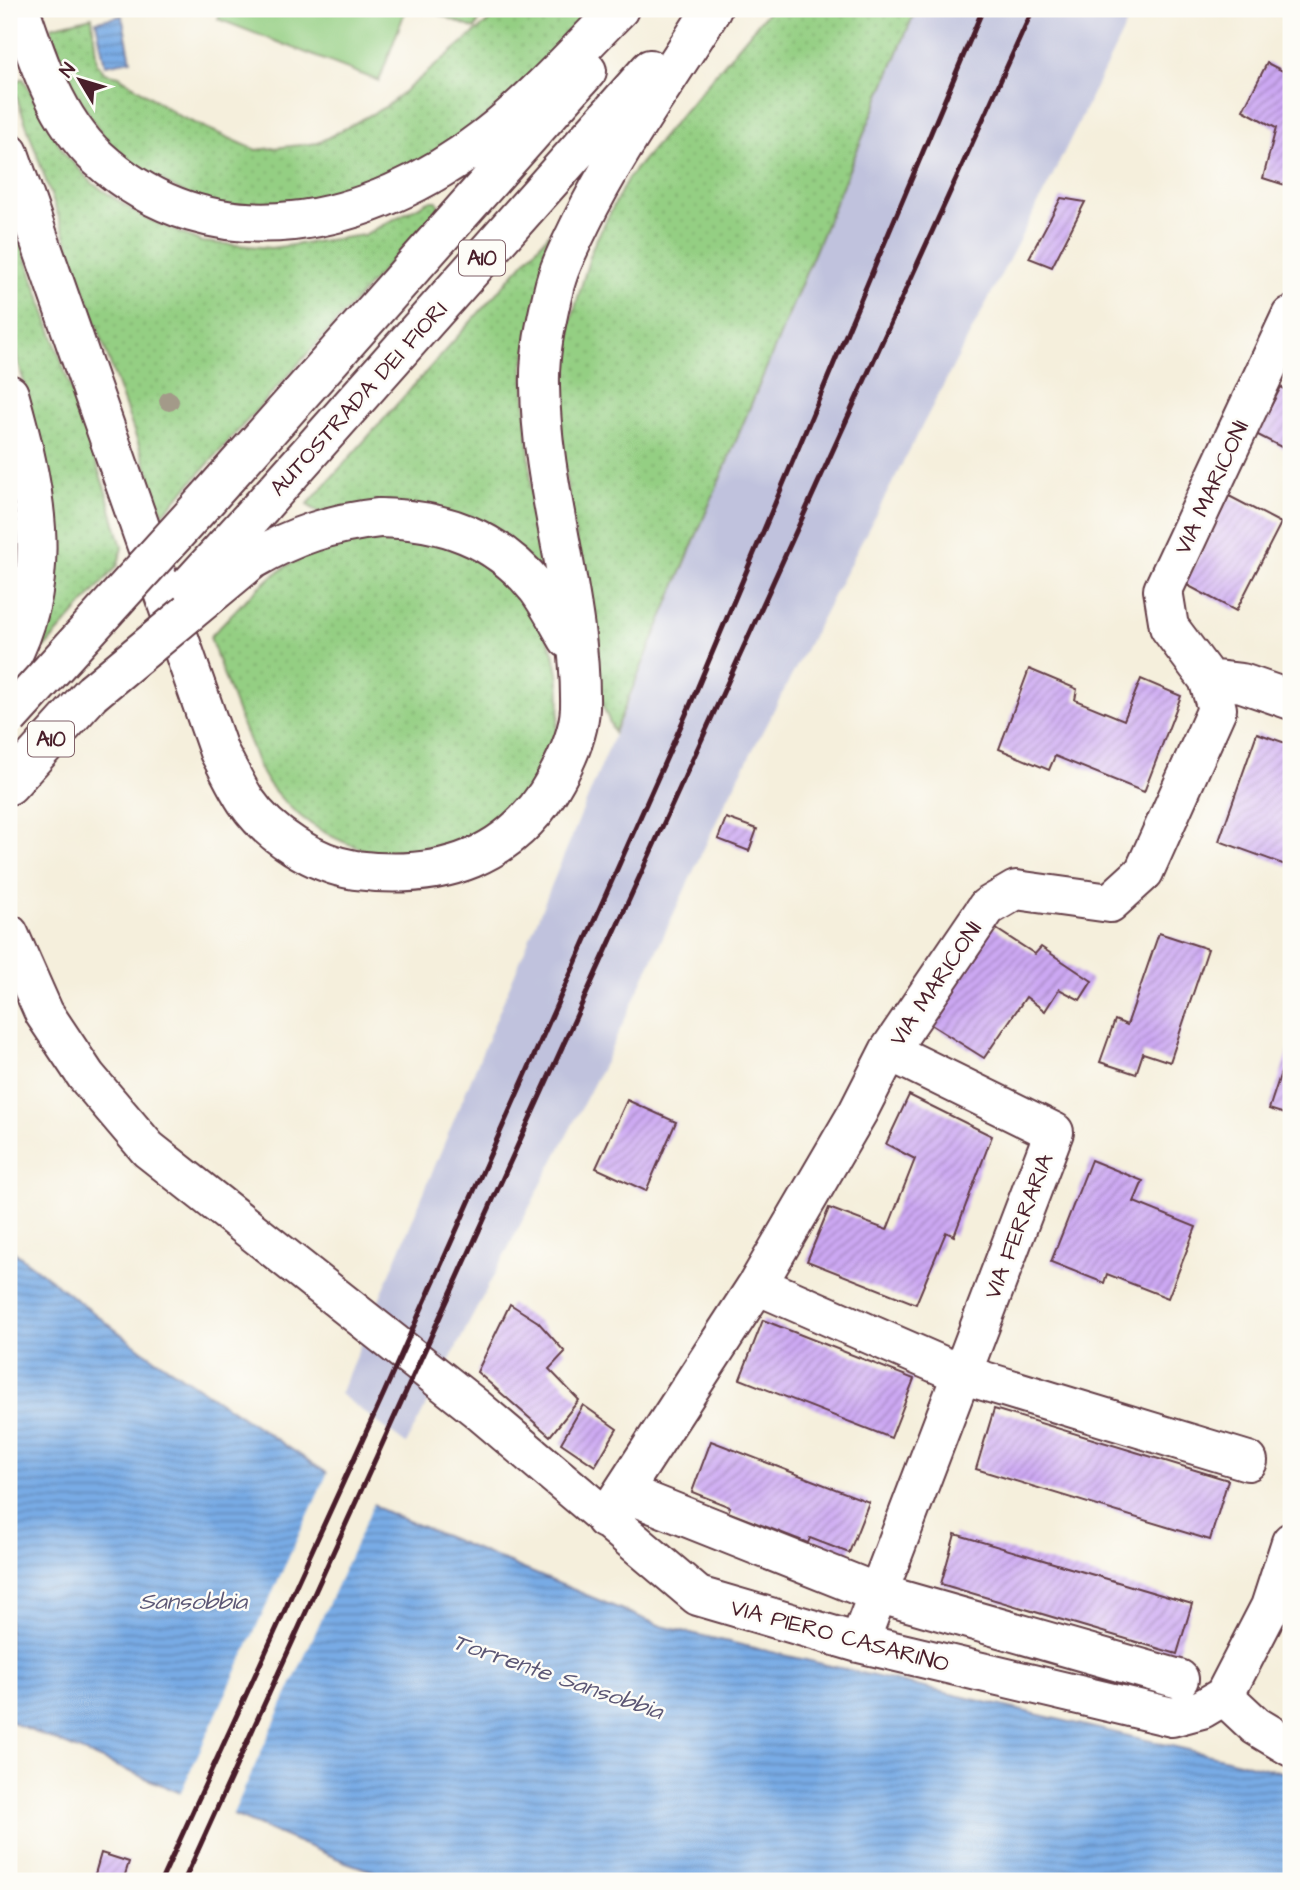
<svg xmlns="http://www.w3.org/2000/svg" width="1300" height="1890" font-family="'Architects Daughter',sans-serif">
  <style>
    .railway { fill: #c0c2dd }
    .green { fill: url(#green-dots); stroke: #6f7757; stroke-width: 2 }
    .pitch { fill: #94cf83; stroke: #6f7757; stroke-width: 2 }
    .water { fill: url(#water-rules); stroke: #616588; stroke-width: 2 }
    .pier { fill: #f5efdc }
    .building { fill: url(#building-hatch) }
    .lines { fill: none; stroke-linecap: round; stroke-linejoin: round }
    .minor-casing { stroke: #643e46; stroke-width: 42 }
    .highway-casing { stroke: #643e46; stroke-width: 42 }
    .minor { stroke: #fff; stroke-width: 38 }
    .highway { stroke: #fff; stroke-width: 38 }
    .rail { stroke: #4a1f2b; stroke-width: 5 }
    .highway-bridge-casing { stroke: #643e46; stroke-width: 42; stroke-linecap: butt }
    .highway-bridge { stroke: #fff; stroke-width: 38 }
    .tree { fill: #a39a89 }
    .labels { text-anchor: middle; stroke-width: 5; stroke-linejoin: round; paint-order: stroke }
    .shield { fill: #fdfcf7; stroke: #806168; stroke-width: 2 }
    .shield-label { font-size: 21px; font-weight: bold; fill: #4a1f2b }
    .street-label { font-size: 23px; fill: #4a1f2b; stroke: #fdfcf7 }
    .water-label { font-size: 24px; font-style: italic; fill: #5c5775; stroke: #fdfcf7 }
  </style>
  <defs>
    <pattern id="green-dots" width="8" height="8" patternUnits="userSpaceOnUse" patternTransform="scale(1.75)"><rect width="8" height="8" fill="#94cf83"/><path d="M2 2h.1M6 6h.1" fill="none" stroke="#81b171" stroke-width="1.8" stroke-linecap="round"/></pattern>
    <pattern id="water-rules" width="6" height="5" patternUnits="userSpaceOnUse" patternTransform="scale(1.75)"><rect width="6" height="5" fill="#78abe5"/><path d="M0 2.5h6" fill="none" stroke="#648bba"/></pattern>
    <pattern id="building-hatch" width="6" height="6" patternUnits="userSpaceOnUse" patternTransform="scale(1.75)"><rect width="6" height="6" fill="#cca8f3"/><path d="M-1 1l2-2M0 6l6-6M5 7l2-2" fill="none" stroke="#a888c5"/></pattern>
  </defs>
  <rect width="100%" height="100%" fill="#fdfcf7"/>
  <filter id="ink" filterUnits="userSpaceOnUse"><feTurbulence type="fractalNoise" baseFrequency=".0143" numOctaves="2"/><feDisplacementMap in="SourceGraphic" scale="14" xChannelSelector="R" yChannelSelector="G"/><feConvolveMatrix kernelMatrix="1 2 1 2 8 2 1 2 1" color-interpolation-filters="sRGB"/></filter>
  <filter id="wash" filterUnits="userSpaceOnUse"><feTurbulence type="fractalNoise" baseFrequency=".00686" numOctaves="4" result="noise"/><feDisplacementMap in="SourceGraphic" scale="28" xChannelSelector="R" yChannelSelector="G"/><feGaussianBlur stdDeviation="1.57" result="paint"/><feColorMatrix in="noise" values="0 0 0 0 0 0 0 0 0 0 0 0 0 0 0 0 0 1.4 0 .05"/><feComposite in="paint" operator="in"/></filter>
  <g filter="url(#wash)">
    <rect width="100%" height="100%" fill="#f5efdc"/>
    <path class="railway" d="M916,9H1134L1049,183L724,805L605,1062L406,1444L340,1394Z"/>
    <path class="green" d="M503,9H601L552,63L416,171L326,205L208,206L137,168L105,139L75,92L61,61L51,27L92,17L97,64L105,73L119,76L179,116L256,150L318,143L387,106Z
      M770,9H916L614,733L603,706L556,418L560,359L593,246L628,178Z
      M23,78L64,153L92,183L143,217L202,242L271,248L364,235L429,201H437L439,208L163,514L12,84Z
      M9,207L107,495L122,547L118,565L45,647L37,642L31,408L9,328Z
      M559,223L567,227L523,365L532,496L548,557L540,567L319,512L307,505Z
      M9,449C23,515 27,549 9,614Z
      M358,538C376,538 397,536 416,539C504,553 572,630 558,721C555,745 546,782 529,799C521,808 454,853 446,855C376,866 307,836 266,780C259,770 255,757 251,746C236,710 223,674 210,637C240,605 269,572 310,553C325,546 342,543 358,538Z"/>
    <path class="pitch" d="M222,9H406L379,81L218,19Z
      M440,9H484L475,29L438,14Z"/>
    <path class="water" d="M122,16L131,60L105,65L96,21Z
      M9,1248L142,1350L384,1511L661,1626L1291,1774V1881H401L346,1862L9,1721Z"/>
    <path class="pier" d="M329,1470L375,1501L231,1818L179,1796Z"/>
    <g id="blocks">
      <path class="building" d="M1267,63L1291,75V187L1263,178L1276,128L1243,110Z
        M1061,198L1085,202L1052,267L1029,258Z
        M1281,387L1291,393V452L1256,434Z
        M1229,496L1281,523L1236,611L1185,584Z
        M1029,669L1077,689L1075,700L1124,720L1141,679L1181,696L1144,792L1055,756L1049,770L999,749Z
        M1257,733L1291,745V867L1219,841Z
        M726,818L757,829L749,851L718,839Z
        M987,923L1035,954L1041,947L1092,981L1080,1000L1059,989L1045,1011L1026,997L984,1058L922,1019Z
        M1159,933L1208,949L1170,1062L1143,1053L1136,1074L1100,1062L1115,1020L1127,1025Z
        M1291,1042V1116L1269,1109Z
        M909,1095L992,1136L954,1236L946,1232L916,1304L807,1261L829,1208L887,1230L915,1159L886,1144Z
        M627,1100L676,1122L646,1191L596,1168Z
        M1091,1160L1143,1181L1134,1202L1196,1227L1168,1298L1107,1274L1104,1283L1051,1262Z
        M510,1304L538,1322L565,1352L549,1369L579,1400L550,1436L477,1372Z
        M763,1320L914,1379L891,1438L740,1379Z
        M583,1405L617,1429L595,1466L561,1443Z
        M994,1409L1228,1480L1210,1540L976,1469Z
        M711,1441L869,1502L849,1553L810,1538L808,1543L728,1512L730,1507L692,1492Z
        M955,1534L1192,1604L1177,1654L941,1584Z
        M101,1853L129,1862L123,1881H93Z"/>
    </g>
  </g>
  <g filter="url(#ink)">
    <use href="#blocks" fill-opacity="0" stroke="#643e46" stroke-width="2"/>
    <g class="lines">
      <g class="minor-casing">
        <path id="minor" d="M1208,679L1242,683L1291,700
          M9,934L44,1013L86,1076L148,1149L476,1408L698,1596L859,1643L1172,1717L1202,1709L1224,1696
          M757,1285L961,1374L1248,1461
          M623,1492L877,1593L1179,1679
          M605,1519L757,1285L858,1112L889,1051L987,907L1016,890L1110,903L1144,872L1217,709L1208,679L1169,627L1163,590L1291,316
          M859,1643L1054,1132L889,1051
          M1224,1696L1270,1607L1291,1542
          M1224,1696L1256,1726L1291,1747"/>
      </g>
      <g class="highway-casing">
        <path id="highway" d="M20,9C37,60 57,120 98,158C215,264 371,227 486,137C534,100 576,52 619,9
          M9,153L219,752C228,768 236,786 246,801C269,835 315,864 355,870C441,881 513,858 556,779C567,759 579,731 580,708C582,599 541,493 540,385C539,354 546,322 553,292C558,268 571,244 581,223C618,147 668,80 712,9
          M9,394C34,483 56,575 9,662
          M209,497L587,71
          M261,507L650,69
          M379,518C442,519 496,537 537,588C549,604 558,622 568,639
          M9,785L92,693"/>
      </g>
      <use href="#minor" class="minor"/>
      <use href="#highway" class="highway"/>
      <path class="rail" d="M161,1881L384,1393L691,703L983,9
        M184,1881L1033,9"/>
      <g class="highway-bridge-casing">
        <path id="highway-bridge" d="M190,585L261,507
          M92,693L252,560C293,536 332,523 379,518
          M9,717L209,497"/>
      </g>
      <use href="#highway-bridge" class="highway-bridge"/>
    </g>
    <circle class="tree" cx="169" cy="401" r="10"/>
  </g>
  <g class="labels">
    <g class="shield">
      <rect x="459" y="240.5" width="46" height="35" rx="5"/>
      <rect x="28" y="721.5" width="46" height="35" rx="5"/>
    </g>
    <g class="shield-label">
      <text x="482" y="265">A10</text>
      <text x="51" y="746">A10</text>
    </g>
    <g class="street-label">
      <text transform="translate(358 398) rotate(-48)" y="8">AUTOSTRADA DEI FIORI</text>
      <text transform="translate(1211 487) rotate(-65)" y="8">VIA MARICONI</text>
      <text transform="translate(935 983) rotate(-56)" y="8">VIA MARICONI</text>
      <text transform="translate(1018 1226) rotate(-69)" y="8">VIA FERRARIA</text>
      <text transform="translate(840 1635) rotate(15)" y="8">VIA PIERO CASARINO</text>
    </g>
    <g class="water-label">
      <text x="193" y="1609">Sansobbia</text>
      <text transform="translate(558 1676) rotate(19)" y="8">Torrente Sansobbia</text>
    </g>
  </g>
  <rect width="1300" height="1890" fill="none" stroke="#fdfcf7" stroke-width="35"/>
  <g transform="translate(80 80) rotate(308)" stroke="#fdfcf7" stroke-width="5" paint-order="stroke">
  <path d="M0-5L12 26L0 18L-12 26Z" fill="#4a1f2b"/>
  <text y="-10" font-size="19" font-weight="bold" text-anchor="middle" fill="#4a1f2b">N</text>
  </g>
</svg>
